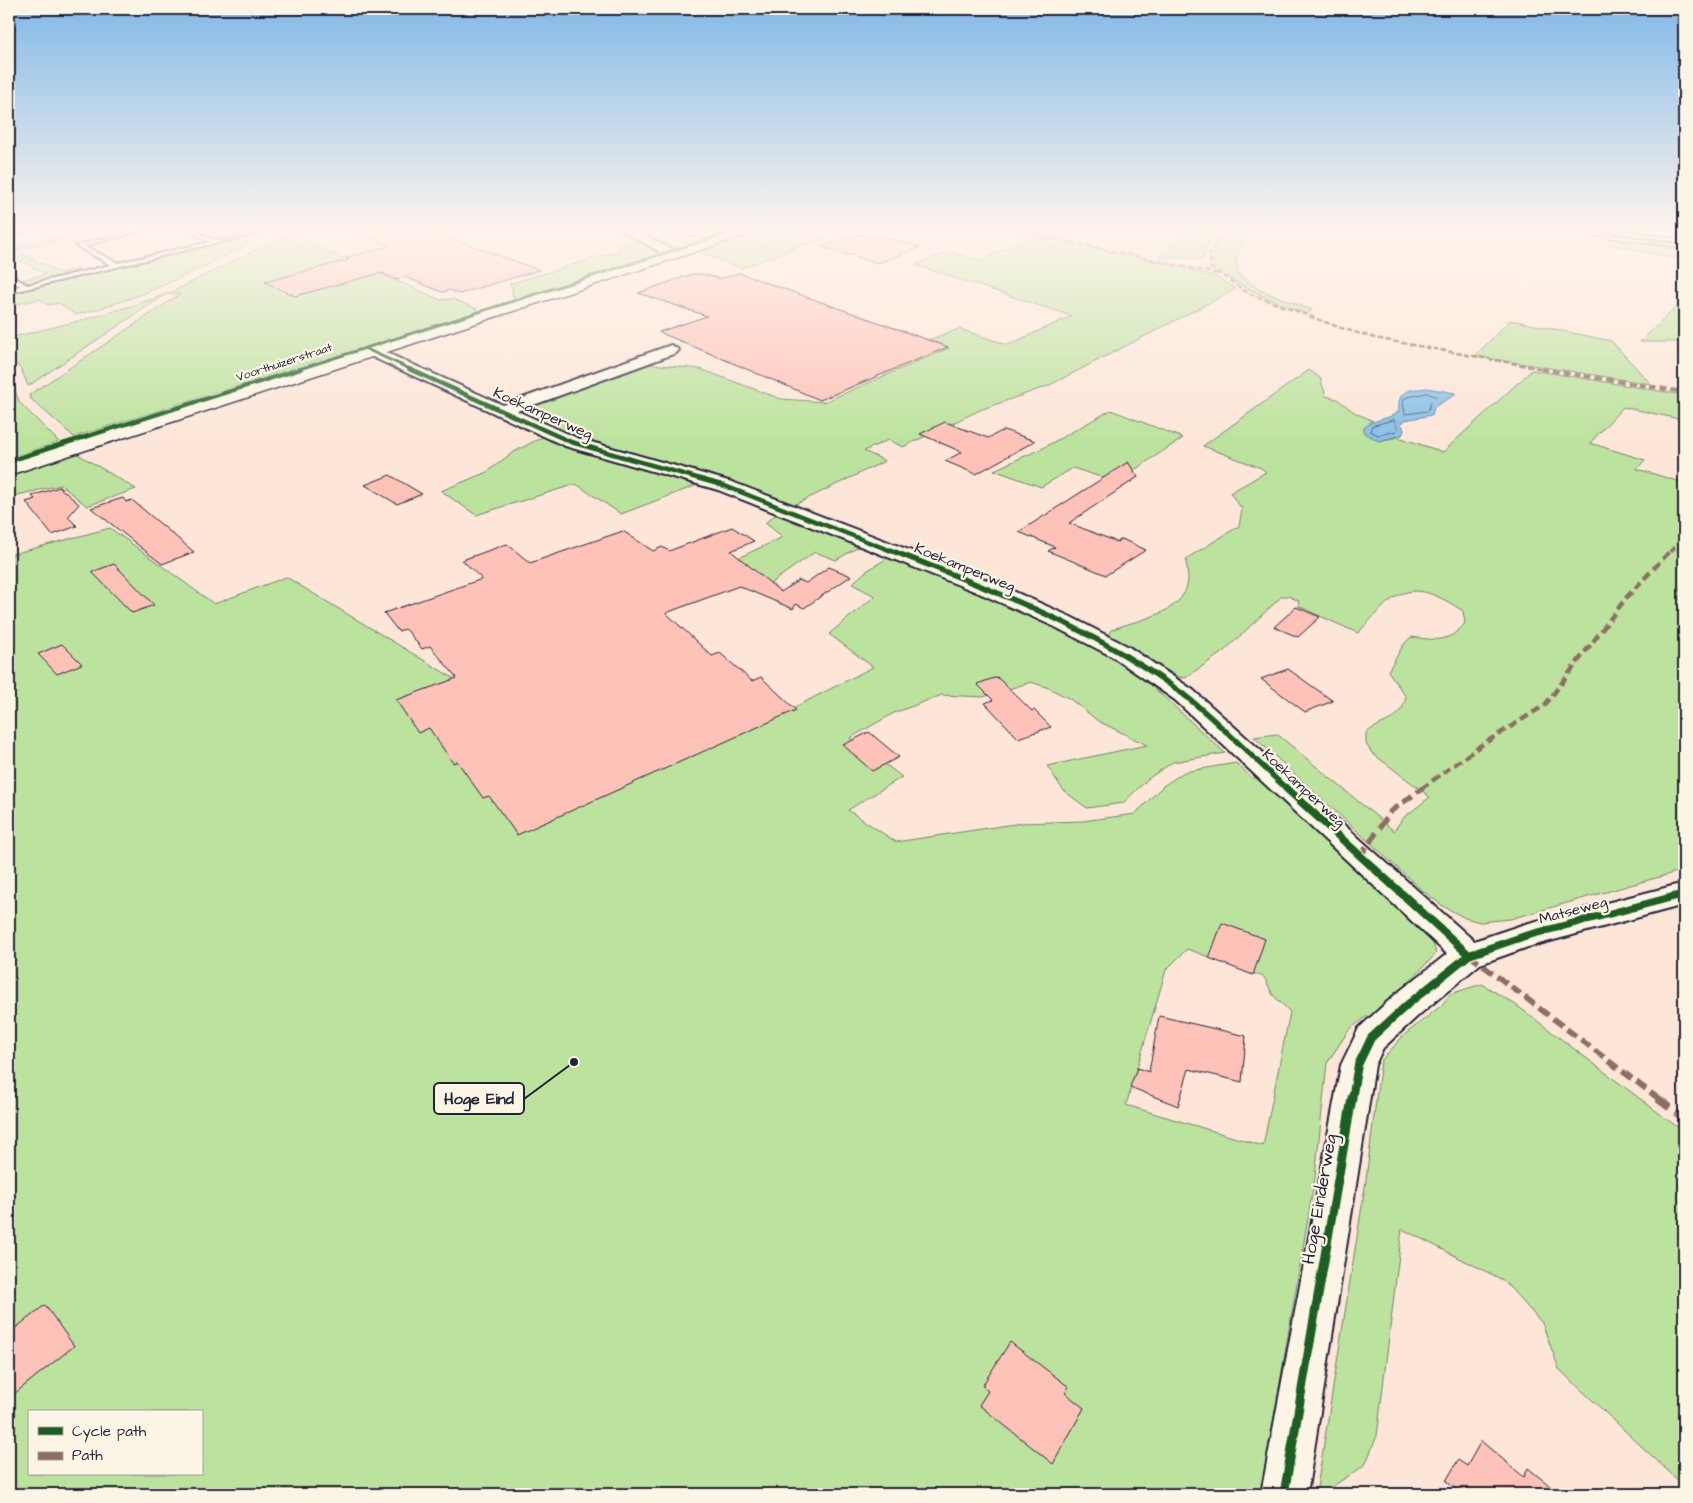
<svg xmlns="http://www.w3.org/2000/svg" width="1693" height="1503" font-family="'Architects Daughter',sans-serif">
  <style>
    .built { fill: #fddbce }
    .green { fill: #bce39e; stroke: #6f826c; fill-rule: evenodd }
    .water { fill: #89c0e7; stroke: #6081a2 }
    .lines { fill: none; stroke-linecap: round; stroke-linejoin: round }
    .shore { stroke: #4b6180; stroke-width: 1 }
    .building { fill: #fec2b8; stroke: #22223b }
    .lane-casing { stroke: #22223b; stroke-width: 4 }
    .street-casing { stroke: #22223b; stroke-width: 4 }
    .secondary-casing { stroke: #22223b; stroke-width: 3 }
    .primary-casing { stroke: #22223b; stroke-width: 3 }
    .lane { fill: #fcf5e5; fill-rule: evenodd }
    .street { fill: #fcf5e5; fill-rule: evenodd }
    .secondary { fill: #fcf5e5; fill-rule: evenodd }
    .primary { fill: #fcf5e5; fill-rule: evenodd }
    .quiet-far4 { stroke: #8d6e63; stroke-width: 2.5; stroke-dasharray: 5.5 2.5; stroke-linecap: butt }
    .quiet-far3 { stroke: #8d6e63; stroke-width: 4; stroke-dasharray: 7 4; stroke-linecap: butt }
    .quiet-far2 { stroke: #8d6e63; stroke-width: 4.5; stroke-dasharray: 9 4.5; stroke-linecap: butt }
    .quiet-far1 { stroke: #8d6e63; stroke-width: 5.5; stroke-dasharray: 12 5.5; stroke-linecap: butt }
    .quiet { stroke: #8d6e63; stroke-width: 8; stroke-dasharray: 16 8; stroke-linecap: butt }
    .cycleway-far4-casing { stroke: #fcf5e5; stroke-width: 5 }
    .cycleway-far3-casing { stroke: #fcf5e5; stroke-width: 6 }
    .cycleway-far2-casing { stroke: #fcf5e5; stroke-width: 9 }
    .cycleway-far1-casing { stroke: #fcf5e5; stroke-width: 11 }
    .cycleway-casing { stroke: #fcf5e5; stroke-width: 12 }
    .cycleway-far4 { stroke: #1b5e20; stroke-width: 3 }
    .cycleway-far3 { stroke: #1b5e20; stroke-width: 4.5 }
    .cycleway-far2 { stroke: #1b5e20; stroke-width: 5.5 }
    .cycleway-far1 { stroke: #1b5e20; stroke-width: 8 }
    .cycleway { stroke: #1b5e20; stroke-width: 9 }
    .labels { text-anchor: middle; stroke-width: 4.5; stroke-linejoin: round; paint-order: stroke }
    .far-street-label { font-size: 12px; fill: #22223b; stroke: #fcf5e5 }
    .street-label { font-size: 15px; fill: #22223b; stroke: #fcf5e5 }
    .near-street-label { font-size: 18px; fill: #22223b; stroke: #fcf5e5 }
    .leader { fill: none; stroke: #22223b; stroke-width: 2 }
    .callout-dot { fill: #22223b; stroke: #fcf5e5; stroke-width: 2 }
    .callout { fill: #fcf5e5; stroke: #22223b; stroke-width: 2 }
    .callout-label { font-size: 16px; text-anchor: middle; font-weight: bold; fill: #22223b }
  </style>
  <rect width="100%" height="100%" fill="#fde6d8"/>
  <filter id="ink" filterUnits="userSpaceOnUse"><feTurbulence type="fractalNoise" baseFrequency=".02" numOctaves="2"/><feDisplacementMap in="SourceGraphic" scale="10" xChannelSelector="R" yChannelSelector="G"/><feConvolveMatrix kernelMatrix="1 2 1 2 8 2 1 2 1" color-interpolation-filters="sRGB"/></filter>
  <g filter="url(#ink)">
    <path class="built" d="M662,230H714L687,238Z"/>
    <path class="green" d="M87,230H105L15,250L60,273L79,269L85,272L30,284L23,280L46,274L9,255V247Z
      M631,230H662L687,238L714,230H730L670,249Z
      M762,230H814L806,233L823,238L741,268L697,251Z
      M1189,230H1214L1203,259L1158,258Z
      M1225,230H1248L1236,260L1239,275L1260,290L1312,310L1307,314C1290,308 1217,279 1213,262C1212,252 1221,239 1225,230Z
      M1600,230H1684V243Z
      M288,234L441,300L453,299L479,310L74,437L31,399L29,395L180,294H166L28,386L22,371L9,355V338C64,325 118,312 172,292Z
      M1031,235L1177,266L1216,277L1236,289L1048,386L980,410L903,447L888,440L864,451L885,461L794,505L712,476L592,443L521,414L525,409L651,364L700,369L781,399L824,402L949,348L928,340L959,329L1008,345L1072,316L915,265L949,252L981,261Z
      M1611,235L1684,247V252L1677,259L1610,244Z
      M241,239L249,243C189,275 142,298 76,315L59,303L48,305L39,299L9,306V293Z
      M636,241L659,253L513,299L512,287L509,284L622,250L617,246Z
      M1684,300V342H1640Z
      M1510,320L1611,341L1651,384L1475,356Z
      M1309,370L1320,378L1326,396L1337,399L1354,412L1373,421L1369,422L1379,441L1398,437L1443,452L1532,370L1684,395V420L1623,407L1590,443L1645,460L1637,469L1684,483V870L1510,919L1480,922L1465,918L1443,906L1423,891L1254,737L1277,734L1394,831L1402,819L1430,797L1372,753L1366,744V733C1384,719 1400,723 1406,697L1388,671L1404,644L1411,637C1436,640 1448,644 1465,623L1463,611C1408,575 1397,591 1358,633L1298,606L1299,601L1288,596H1282L1223,652L1185,678L1178,677L1109,635L1111,630C1136,619 1183,616 1188,581C1188,575 1187,568 1186,561L1189,557L1239,526L1242,509L1230,493L1266,472L1261,468L1203,446Z
      M9,372L19,402L59,442L9,458Z
      M1111,410L1183,438L1116,482L1073,468L1041,487L994,470L1043,448Z
      M546,435L700,484L621,514L576,484L476,515L441,491L487,472L512,453Z
      M76,453L136,489L87,506L61,485L9,497V475Z
      M778,513L860,546L836,560L815,552L768,585L732,561L783,537L765,523Z
      M110,528L214,604L286,577L627,783L795,707L873,667L829,634L875,596L852,584L865,572L889,557L1061,629L1129,665L1225,753L1173,762L1149,778L1123,803L1087,808L1064,791L1047,766L1147,745L1098,721L1070,699L1049,688L1031,682L983,697L942,695L894,713L850,738L902,777L848,810L896,842L1021,823L1083,821L1135,814L1163,786L1184,772L1236,763L1253,779L1256,777L1428,925L1436,954L1373,1018L1367,1016L1349,1030L1327,1063L1315,1177L1261,1494H9V555ZM1187,949L1264,977L1273,995L1290,1012L1263,1146L1126,1105L1166,970ZM29,1412H201V1474H29Z
      M1482,984L1516,1005L1684,1132V1486L1559,1369L1542,1323L1503,1280L1402,1229L1377,1436L1365,1465L1321,1494H1316L1365,1187L1381,1061L1403,1036L1442,1005L1450,994Z"/>
    <path class="water" d="M1427,388L1455,393V395L1434,407L1432,415L1405,420L1401,423L1404,430L1402,435L1379,441L1364,433V428C1374,418 1390,420 1399,411C1397,389 1409,390 1427,388Z"/>
    <g class="lines">
      <path class="shore" d="M1427,393L1437,397L1430,404L1428,411L1405,414L1403,401L1405,398Z
        M1394,420L1398,429L1396,431L1378,435L1370,431L1372,426Z"/>
    </g>
    <path class="building" d="M351,230H429L539,270L459,294L450,290L442,292L405,277L397,280L381,273L295,296L265,282L349,260L345,258L389,246Z
      M861,234L879,239L882,237L920,247L878,263L822,247Z
      M739,273L948,347L820,400L659,332L707,316L638,293L692,274H703L720,279Z
      M945,422L988,438L1004,430L1035,441L976,474L945,461L962,452L920,434Z
      M1128,462L1138,477L1069,523L1117,542L1122,539L1146,550L1106,575L1048,551L1055,547L1019,532Z
      M390,475L422,494L397,504L365,485Z
      M59,487L79,504L68,517L77,526L52,535L26,502L35,499L32,496Z
      M123,498L126,502L132,500L194,552L162,564L91,508Z
      M732,527L754,541L731,551L781,592L799,580L806,583L829,567L851,576L804,608L796,604L793,609L739,586L666,613L712,656L720,653L752,681L761,677L796,710L517,835L489,796L483,798L457,761L453,763L429,728L418,733L396,700L457,678L430,646L422,649L406,629L398,631L384,613L482,579L462,560L507,544L530,563L623,531L653,551L662,547L669,551Z
      M114,564L154,605L132,613L92,572Z
      M1296,607L1320,617L1298,637L1274,627Z
      M62,644L82,664L57,674L38,654Z
      M1288,669L1333,701L1305,712L1261,679Z
      M997,677L1032,711L1034,710L1051,727L1018,738L985,703L993,700L977,684Z
      M869,732L899,757L872,771L843,745Z
      M1222,923L1265,939L1253,975L1209,958Z
      M1159,1016L1246,1036L1242,1082L1189,1069L1178,1106L1130,1087L1137,1068L1149,1072Z
      M45,1305L74,1346L9,1398V1333Z
      M1010,1342L1069,1387L1065,1393L1084,1408L1053,1464L979,1405L988,1391L982,1386Z
      M1481,1441L1524,1477L1528,1468L1560,1494H1462L1446,1481L1458,1460L1467,1466Z"/>
    <g class="lines">
      <g class="lane-casing">
        <path id="lane" d="M19,230H29L9,236V232Z
          M135,230H145L84,246L118,263L210,242L186,230C198,230 206,239 217,240C230,241 252,230 269,230L9,293V289L20,286L9,279V274L27,285L111,265L76,246Z"/>
      </g>
      <g class="street-casing">
        <path id="street" d="M621,230H636L680,254L679,257H669Z
          M671,345L679,350L676,353L517,411L577,438L732,482L995,583L1071,617L1129,647L1193,690L1474,941L1525,924L1684,883V905L1528,947L1480,964L1420,1014L1383,1048L1375,1065L1307,1494H1261L1341,1065L1359,1028L1396,994L1447,954L1175,700L1113,657L1055,627L979,593L718,490L565,446L368,355L365,352L373,347L378,349L503,405Z"/>
      </g>
      <g class="secondary-casing">
        <path id="secondary" d="M1582,230H1614L1684,240V248L1588,234Z"/>
      </g>
      <g class="primary-casing">
        <path id="primary" d="M735,230H754L753,233L9,475V463Z"/>
      </g>
      <use href="#lane" class="lane"/>
      <use href="#street" class="street"/>
      <use href="#secondary" class="secondary"/>
      <use href="#primary" class="primary"/>
      <path class="quiet-far4" d="M1017,230L1218,274
        M1223,230L1210,253V267L1248,293L1341,328L1375,338L1549,370"/>
      <path class="quiet-far3" d="M1541,369L1684,392
        M1670,552L1684,537"/>
      <path class="quiet-far2" d="M1421,789L1480,746L1545,705L1626,598L1671,550"/>
      <path class="quiet-far1" d="M1360,857L1391,811L1423,788
        M1469,955L1659,1099"/>
      <path class="quiet" d="M1657,1098L1684,1118"/>
      <g class="cycleway-far4-casing">
        <path id="cycleway-far4" d="M1588,230L1684,244
          M364,348L412,370
          M296,370L737,230"/>
      </g>
      <g class="cycleway-far3-casing">
        <path id="cycleway-far3" d="M409,369L571,442L725,486L894,552
          M9,461L300,369"/>
      </g>
      <g class="cycleway-far2-casing">
        <path id="cycleway-far2" d="M890,550C992,590 1095,628 1183,694C1218,721 1254,759 1287,789"/>
      </g>
      <g class="cycleway-far1-casing">
        <path id="cycleway-far1" d="M1286,788L1469,955
          M1352,1099L1358,1065L1371,1038L1408,1004L1469,955L1525,936L1684,894"/>
      </g>
      <g class="cycleway-casing">
        <path id="cycleway" d="M1284,1494L1352,1098"/>
      </g>
      <use href="#cycleway-far4" class="cycleway-far4"/>
      <use href="#cycleway-far3" class="cycleway-far3"/>
      <use href="#cycleway-far2" class="cycleway-far2"/>
      <use href="#cycleway-far1" class="cycleway-far1"/>
      <use href="#cycleway" class="cycleway"/>
    </g>
  </g>
  <linearGradient id="sky" x2="0" y2="1"><stop stop-color="#82b9e8"/><stop offset="0.52" stop-color="#fef4ed"/><stop offset="1" stop-color="#fef4ed" stop-opacity="0"/></linearGradient>
  <rect width="1693" height="440" fill="url(#sky)"/>
  <g class="labels">
    <g class="far-street-label">
      <text transform="translate(284 362) rotate(-18)" y="4">Voorthuizerstraat</text>
    </g>
    <g class="street-label">
      <text transform="translate(543 413) rotate(24)" y="5">Koekamperweg</text>
      <text transform="translate(965 567) rotate(22)" y="5">Koekamperweg</text>
      <text transform="translate(1304 788) rotate(43)" y="5">Koekamperweg</text>
      <text transform="translate(1573 910) rotate(-15)" y="5">Matseweg</text>
    </g>
    <g class="near-street-label">
      <text transform="translate(1319 1199) rotate(-80)" y="6">Hoge Einderweg</text>
    </g>
  </g>
  <path class="leader" d="M574 1062L524 1099"/>
  <circle class="callout-dot" cx="574" cy="1062" r="5"/>
  <rect class="callout" x="434" y="1083" width="90" height="31" rx="5"/>
  <g class="callout-label">
    <text x="479" y="1104">Hoge Eind</text>
  </g>
  <rect width="1693" height="1503" fill="none" stroke="#fcf5e5" stroke-width="30"/>
  <rect x="15" y="15" width="1663" height="1473" fill="none" stroke="#22223b" stroke-width="2" filter="url(#ink)"/>
  <rect x="28" y="1410" width="175" height="65" fill="#fcf5e5" stroke="#a5a1a1"/>
  <rect x="38" y="1427" width="25" height="8" fill="#1b5e20" stroke="#a5a1a1"/>
  <text x="72" y="1436" font-size="15" fill="#22223b">Cycle path</text>
  <rect x="38" y="1452" width="25" height="8" fill="#8d6e63" stroke="#a5a1a1"/>
  <text x="72" y="1460" font-size="15" fill="#22223b">Path</text>
</svg>
